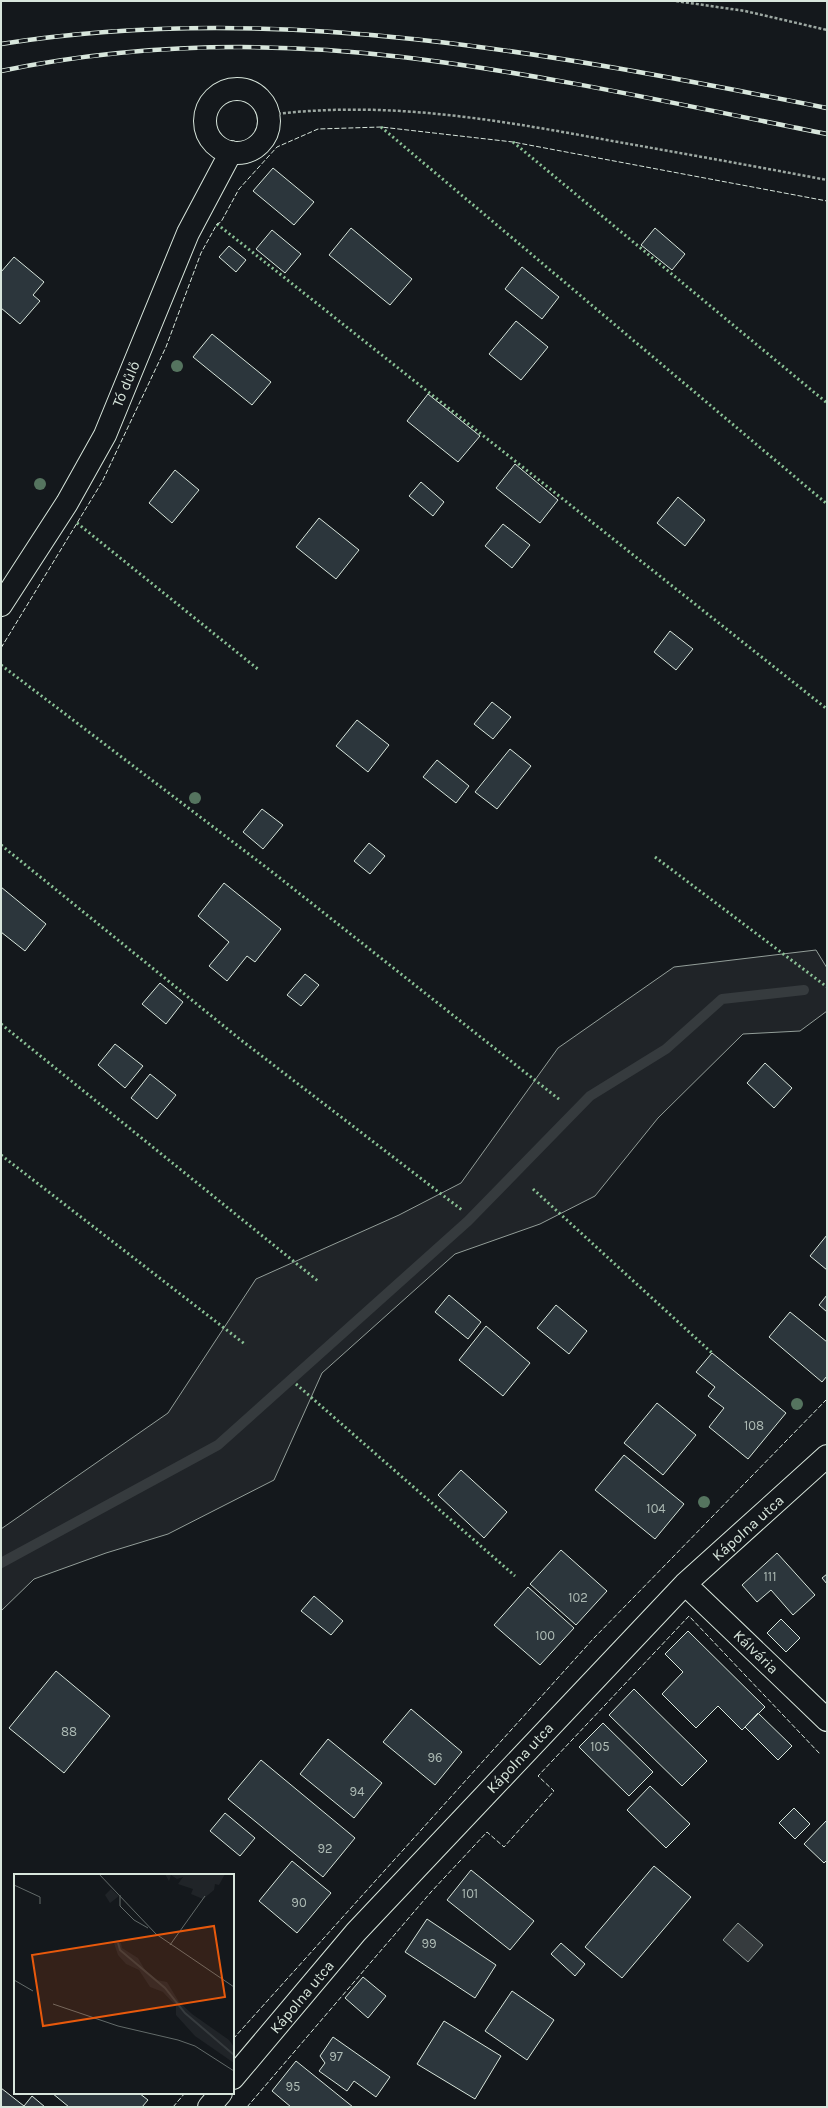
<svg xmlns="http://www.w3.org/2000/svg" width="828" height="2108" font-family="Karla,sans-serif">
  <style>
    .green { fill: #202428; stroke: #939e99 }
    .water { fill: #363b3e; stroke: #939e99 }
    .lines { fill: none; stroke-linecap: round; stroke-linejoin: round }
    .stream { stroke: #363b3e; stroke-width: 10 }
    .building { fill: #2c363c; stroke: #d8e6dc }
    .minor-casing { stroke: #d8e6dc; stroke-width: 24 }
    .path { stroke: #9da8a2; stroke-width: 2.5; stroke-dasharray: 3 2; stroke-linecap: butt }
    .minor { stroke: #14181c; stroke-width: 22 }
    .rail-casing { stroke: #d8e6dc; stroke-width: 4.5 }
    .rail { stroke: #14181c; stroke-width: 3; stroke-dasharray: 9; stroke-linecap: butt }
    .hedge { stroke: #8ac095; stroke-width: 3; stroke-dasharray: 2 3; stroke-linecap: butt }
    .fence { stroke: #d8e6dc; stroke-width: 1; stroke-dasharray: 5 2; stroke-linecap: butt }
    .tree { fill: #55745f }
    .labels { text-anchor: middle; stroke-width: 3; stroke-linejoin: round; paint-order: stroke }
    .number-label { font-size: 13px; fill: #adbab4 }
    .street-label { font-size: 15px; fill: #d8e6dc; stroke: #14181c }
    .inset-river { fill: none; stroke: #363b3e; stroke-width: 2 }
    .inset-road { fill: none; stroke: #626a69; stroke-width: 1 }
    .view { fill: #e8590c; fill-opacity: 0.15; stroke: #e8590c; stroke-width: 2 }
    .inset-edge { fill: none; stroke: #d8e6dc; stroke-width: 2 }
  </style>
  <rect width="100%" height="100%" fill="#14181c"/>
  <path class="green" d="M816,950L827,968V1011L800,1031L743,1034L658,1118L595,1196L540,1224L455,1254L322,1373L274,1480L168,1534L106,1553L34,1579L1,1611V1529L168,1413L256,1279L399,1215L461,1183L558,1048L674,967Z"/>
  <path class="water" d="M738,1923L763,1945L748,1962L723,1940Z"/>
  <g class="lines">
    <path class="stream" d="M1,1563L218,1445L468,1221L590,1096L666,1049L722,999L804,990"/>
  </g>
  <path class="building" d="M273,168L314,202L294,225L253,191Z
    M351,228L412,279L390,305L329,255Z
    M655,228L685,254L672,270L641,245Z
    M272,230L301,254L285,273L256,249Z
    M229,246L246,260L236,272L219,257Z
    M14,257L44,282L33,295L40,301L20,324L1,308V272Z
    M522,267L559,297L542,319L505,289Z
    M516,321L548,347L521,380L489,354Z
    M212,334L271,382L252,405L193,357Z
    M428,394L480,436L458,462L407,421Z
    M515,464L558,500L540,523L496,488Z
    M175,470L199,490L172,523L149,503Z
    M421,482L444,502L433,516L409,496Z
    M678,497L705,520L685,546L657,523Z
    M319,518L359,550L336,579L296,547Z
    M503,524L530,545L512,568L485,546Z
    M670,631L693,649L676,670L654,652Z
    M492,702L511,717L493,739L474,724Z
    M357,720L389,745L368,772L336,746Z
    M510,749L531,766L497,809L475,792Z
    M437,760L469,786L456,803L423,777Z
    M262,809L283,825L263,849L243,832Z
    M369,843L385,856L370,874L354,861Z
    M224,883L281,929L255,962L247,956L227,981L209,966L229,942L198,916Z
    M1,887L46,924L25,951L1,932Z
    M305,974L319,985L301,1006L287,995Z
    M160,983L183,1002L166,1024L142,1004Z
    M115,1044L143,1066L125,1088L98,1065Z
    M765,1063L792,1088L774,1108L747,1083Z
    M150,1074L176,1095L157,1119L131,1098Z
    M827,1235V1270L810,1256Z
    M449,1295L481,1322L468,1339L435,1312Z
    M827,1295V1312L819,1305Z
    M556,1305L587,1331L569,1354L537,1328Z
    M790,1312L827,1342V1376L822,1382L769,1337Z
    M486,1326L530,1363L503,1396L459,1360Z
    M712,1353L786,1413L748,1459L709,1427L724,1408L708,1396L715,1387L696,1372Z
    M657,1403L696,1435L663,1475L624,1443Z
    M624,1455L684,1504L655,1539L595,1490Z
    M461,1470L507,1512L484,1538L438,1495Z
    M561,1550L607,1591L576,1625L530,1584Z
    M777,1553L815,1595L793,1615L771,1590L757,1602L742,1585Z
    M827,1574V1584L822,1578Z
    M528,1587L574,1628L540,1665L494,1625Z
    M314,1596L343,1621L331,1635L301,1611Z
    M781,1619L800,1638L786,1652L767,1633Z
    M688,1631L765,1707L742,1730L718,1706L696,1728L662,1694L683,1672L665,1654Z
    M56,1671L110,1716L64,1773L9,1728Z
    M634,1689L707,1761L682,1786L609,1715Z
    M411,1709L462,1752L435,1785L383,1742Z
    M758,1713L792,1746L778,1760L745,1727Z
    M603,1723L653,1772L629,1796L579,1747Z
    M328,1739L382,1783L354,1818L300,1774Z
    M261,1760L355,1838L323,1877L228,1799Z
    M650,1786L690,1824L666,1848L627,1810Z
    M794,1808L810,1824L795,1839L779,1823Z
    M225,1813L255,1838L240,1856L210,1831Z
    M827,1820V1860L824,1863L804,1844Z
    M292,1861L331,1893L297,1933L259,1901Z
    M654,1866L691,1897L622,1978L585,1947Z
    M471,1870L534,1921L510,1950L447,1900Z
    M427,1919L496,1965L475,1998L405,1952Z
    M561,1943L585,1964L575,1976L551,1954Z
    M363,1977L386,1996L368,2018L345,1998Z
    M512,1991L554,2020L527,2060L485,2031Z
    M444,2021L501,2056L475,2099L417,2064Z
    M333,2037L390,2077L376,2097L354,2081L347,2091L319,2071L325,2063L320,2056Z
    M296,2061L353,2107H291L272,2091Z
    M1,2088L24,2106L32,2096L45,2107H1Z
    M52,2093H139L148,2100L142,2107H69Z"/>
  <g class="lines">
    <g class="minor-casing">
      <path id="minor" d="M205 121a32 32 0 1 1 64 0a32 32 0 1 1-64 0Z
        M1,605L67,503L105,435L188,233L231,152
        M685,1584L827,1720
        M233,2078L356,1932L685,1584L827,1456
        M209,2107L221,2093"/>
    </g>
    <path class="path" d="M676,1L745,11L827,30
      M268,115C384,100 493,119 607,140C680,153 754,166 827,180"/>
    <use href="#minor" class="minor"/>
    <g class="rail-casing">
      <path id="rail" d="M1,44C280,0 553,54 827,108
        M1,71C132,44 269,41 402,57C545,74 686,106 827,134"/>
    </g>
    <use href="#rail" class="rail"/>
    <path class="hedge" d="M381,127L827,504
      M513,142L827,403
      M217,224L827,709
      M77,523L259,670
      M1,665L271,871L560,1100
      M1,845L241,1040L462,1210
      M655,857L827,987
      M1,1024L318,1281
      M1,1155L246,1345
      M533,1189L712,1353
      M296,1384L515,1576"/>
    <path class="fence" d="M1,648L102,482L166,347L201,253L217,224L221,222L239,189L277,147L318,129L381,127L513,142L827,201
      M233,2039L593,1639L827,1399
      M173,2107L185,2093
      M247,2107L431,1892L487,1832L504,1847L554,1791L538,1776L689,1616L820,1754"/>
  </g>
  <g class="tree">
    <circle cx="177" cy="366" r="6"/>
    <circle cx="40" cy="484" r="6"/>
    <circle cx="195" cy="798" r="6"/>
    <circle cx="797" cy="1404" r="6"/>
    <circle cx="704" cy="1502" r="6"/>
  </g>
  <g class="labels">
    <g class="number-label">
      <text x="754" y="1430">108</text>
      <text x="656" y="1513">104</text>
      <text x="770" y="1581">111</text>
      <text x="578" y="1602">102</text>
      <text x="545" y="1640">100</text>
      <text x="69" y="1736">88</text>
      <text x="600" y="1751">105</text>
      <text x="435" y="1762">96</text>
      <text x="357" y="1796">94</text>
      <text x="325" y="1853">92</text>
      <text x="470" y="1898">101</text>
      <text x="299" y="1907">90</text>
      <text x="429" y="1948">99</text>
      <text x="336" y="2061">97</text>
      <text x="293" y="2091">95</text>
    </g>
    <g class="street-label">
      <text transform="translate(126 384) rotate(-67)" y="5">Tó dűlő</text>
      <text transform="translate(748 1528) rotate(-42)" y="5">Kápolna utca</text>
      <text transform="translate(756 1652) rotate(44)" y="5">Kálvária</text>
      <text transform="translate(520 1758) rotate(-47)" y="5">Kápolna utca</text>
      <text transform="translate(302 1997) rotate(-50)" y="5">Kápolna utca</text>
    </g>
  </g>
  <g transform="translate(14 1874)">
    <rect width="220" height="220" fill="#14181c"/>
    <path d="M151,0H211L205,11L201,10L200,16L189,25L177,20L179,15L164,10L169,3L163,5L157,1L155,7ZM97,15L105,22L96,29L91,21ZM103,67L107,69L108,74L124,84L131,96L143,106L153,108L165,128L178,140L215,166L220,173V189L181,162L162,141V132L149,118L136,113L125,96L112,90L104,81L100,69Z" fill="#202428"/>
    <path class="inset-river" d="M104,69L106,76L151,114L171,139L220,181"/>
    <path class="inset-road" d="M85,0L142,60L220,113M0,11L26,23V30M106,21V32L120,46L134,54M156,71L191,22M0,106L19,117M39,130L104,152L164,166L181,172L220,197"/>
    <path class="view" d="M200,52L211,123L29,152L18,81Z"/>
    <rect width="220" height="220" class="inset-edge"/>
  </g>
  <rect width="828" height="2108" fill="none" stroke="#d8e6dc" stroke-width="4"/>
</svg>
